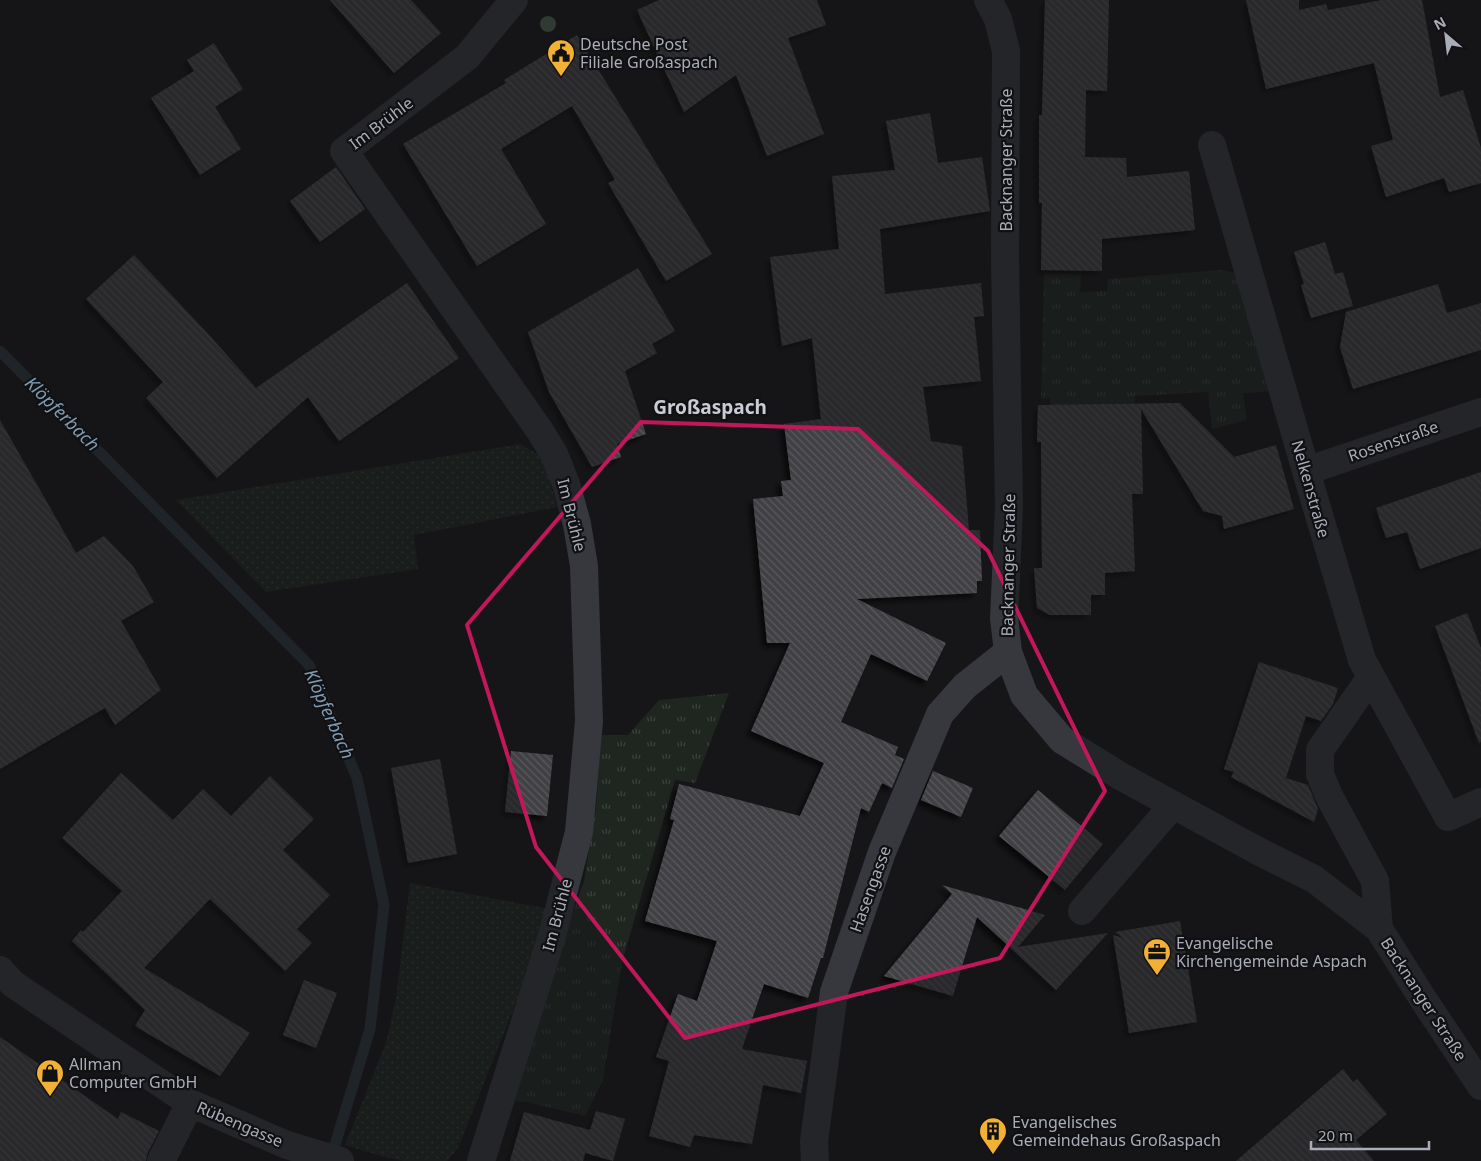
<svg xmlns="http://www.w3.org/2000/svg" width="1481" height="1161" font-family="'Noto Sans',sans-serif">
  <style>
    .grass { fill: url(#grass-tufts) }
    .garden { fill: url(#garden-dots) }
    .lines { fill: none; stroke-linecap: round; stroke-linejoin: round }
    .stream { stroke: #2c353c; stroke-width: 11 }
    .building { fill: url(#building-back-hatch); filter: url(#shadow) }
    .minor { stroke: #37383d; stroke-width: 28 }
    .tree { fill: #506452 }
    .marked { fill: none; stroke: #c2185b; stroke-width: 4; stroke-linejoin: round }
    .labels { text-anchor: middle; stroke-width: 4.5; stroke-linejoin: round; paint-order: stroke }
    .poi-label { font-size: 16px; fill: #a8adb8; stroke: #111113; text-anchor: start }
    .street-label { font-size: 16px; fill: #a8adb8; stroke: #111113 }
    .water-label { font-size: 18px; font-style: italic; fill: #7f9bb3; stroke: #111113 }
    .quarter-label { font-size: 19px; font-weight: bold; fill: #c9ccd4; stroke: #111113 }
  </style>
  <defs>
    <pattern id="grass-tufts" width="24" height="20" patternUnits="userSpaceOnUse" patternTransform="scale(1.25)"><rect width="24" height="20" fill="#1e261f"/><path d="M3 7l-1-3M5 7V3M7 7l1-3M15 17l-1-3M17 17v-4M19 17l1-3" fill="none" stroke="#3c433d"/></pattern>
    <pattern id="garden-dots" width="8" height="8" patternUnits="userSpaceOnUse" patternTransform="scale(1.25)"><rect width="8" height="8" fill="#1e261f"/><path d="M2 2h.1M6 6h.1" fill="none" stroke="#3c433d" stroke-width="1.8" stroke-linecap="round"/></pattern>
    <pattern id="building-back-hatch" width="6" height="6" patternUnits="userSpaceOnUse" patternTransform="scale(1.25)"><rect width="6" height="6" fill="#404145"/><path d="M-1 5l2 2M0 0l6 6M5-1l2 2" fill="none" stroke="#595a5e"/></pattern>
    <filter id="shadow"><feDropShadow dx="-4.5" dy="4.5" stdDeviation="2.5" flood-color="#0009"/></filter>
  </defs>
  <rect width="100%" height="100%" fill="#161618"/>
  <path class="grass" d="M1219,270L1244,274L1272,391L1243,393L1247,420L1212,429L1208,392L1135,396V404L1051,405L1050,398L1041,399L1044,273L1081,274L1080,292L1107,291L1108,279Z
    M729,693L695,783L675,780L622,962L603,1080L585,1116L527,1102L506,1101L584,881L596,808L601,735H628L659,700Z"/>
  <path class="garden" d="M520,444L543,457L557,507L414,535L418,569L266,592L176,500Z
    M410,883L550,909L524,983L458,1148L447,1161H403L381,1156L345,1145L386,1043L396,998Z"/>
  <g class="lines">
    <path class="stream" d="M0,351L309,665L357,778L384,905L370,1029L331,1158"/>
  </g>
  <path class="building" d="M330,0H411L441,33L394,73Z
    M659,0H817L826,25L788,38L824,134L767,156L736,75L684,112L637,10Z
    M1045,0H1109L1107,91L1086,90L1085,157L1126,158L1127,177L1189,171L1195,230L1102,239V271L1041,270L1042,203H1039V115H1042Z
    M1246,0H1299V10L1326,4L1328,10L1382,0H1422L1440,97L1463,90L1481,148V183L1449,192L1444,178L1386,197L1371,146L1393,140L1374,63L1266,89Z
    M577,35L712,254L666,281L608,183L615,180L572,106L501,149L546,224L477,266L403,144L506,83L504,80Z
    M214,43L243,89L215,107L241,149L200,175L151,98L194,71L187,60Z
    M930,113L938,163L982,157L990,211L880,229L885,294L981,283L984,316L974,317L981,381L923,387L931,441L962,446L969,530H980L982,581H977V593L857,599L946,643L927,681L871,654L841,722L898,747L895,755L904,759L892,788L882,783L869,812L861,808L823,958H821L808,998L764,984L742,1049L807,1061L801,1093L763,1085L752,1144L694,1135L690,1147L649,1136L669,1061L656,1057L678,994L697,1001L717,941L645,921L674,820L670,819L679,784L800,816L824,763L751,731L790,643H767L753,499L783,496L781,481L791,480L784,424L821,419L812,338L782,346L770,257L839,249L832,176L895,170L886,121Z
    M336,167L365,209L320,242L290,201Z
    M1325,242L1335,274L1343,272L1353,306L1311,318L1301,285L1304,284L1294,252Z
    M134,255L210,336L256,388L407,283L459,358L339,441L308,397L217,478L146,398L163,382L86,299Z
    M638,268L675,331L652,344L657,353L625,371L646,434L617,444L621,457L592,467L549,392L528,332Z
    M1438,284L1447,313L1481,303V350L1353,389L1340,347L1346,312Z
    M1180,403L1234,457L1276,445L1294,509L1224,529L1222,516L1203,511L1141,409L1143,494H1132L1135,571L1105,573V595H1091V615H1050L1037,608L1034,568H1042L1041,442H1037L1038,405Z
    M0,420L76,553L104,536L133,566L154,602L121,621L161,690L115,725L105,708L0,769Z
    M1481,472V548L1420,569L1407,532L1386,538L1376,508Z
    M1467,613L1481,648V742L1479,743L1435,626Z
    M1259,662L1338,688L1333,704L1321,721L1306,716L1286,778L1308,785L1318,809L1314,822L1231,777L1234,772L1224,769Z
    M511,751L553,755L547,816L505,812Z
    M440,759L457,854L408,863L391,768Z
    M933,771L973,788L961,817L921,800Z
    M121,773L173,820L203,789L231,816L270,776L314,819L283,850L330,895L297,929L312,943L285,971L210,899L144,968L250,1033L220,1076L135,1026L145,1010L72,941L81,930L83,932L122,891L62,838Z
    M1038,790L1103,844L1065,890L999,836Z
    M942,885L1045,915L1018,947L1108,933L1056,990L977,917L953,996L884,976L952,894Z
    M1180,921L1197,1022L1129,1033L1113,935L1123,938L1115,932Z
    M304,980L337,993L316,1048L283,1035Z
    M0,1037L118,1119L121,1112L159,1131L147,1154L146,1161H0Z
    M1343,1069L1353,1082L1357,1079L1387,1114L1356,1140L1374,1161H1236Z
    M596,1111L625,1119L613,1161L585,1153L583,1161H510L524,1112L590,1130Z"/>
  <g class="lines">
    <path class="minor" d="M988,0L998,19L1006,51L1005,258L1009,507L1004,618L1008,652L1024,695L1062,740L1122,777L1260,852L1314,879L1379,929L1423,999L1481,1086
      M1212,145L1306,471L1362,660L1448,817L1481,802
      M1306,471L1481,412
      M1371,677L1320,750V774L1329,796L1375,881L1379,929
      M1082,911L1173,805
      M0,970L13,984L190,1103L287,1145L340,1161
      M161,1161L190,1103
      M481,1161L552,936L579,832L589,721L584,566L577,524L566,484L554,454L540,431L344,151L467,57L514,0
      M815,1161L814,1141L834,992L882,852L940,714L965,686L1008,652"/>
  </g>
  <circle class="tree" cx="548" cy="24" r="8"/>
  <path d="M0 0H1481V1161H0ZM641,422L858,429L988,551L1105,791L1000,958L685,1038L536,847L467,625Z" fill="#161618" fill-opacity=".55" fill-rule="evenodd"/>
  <path class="marked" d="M641,422L858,429L988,551L1105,791L1000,958L685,1038L536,847L467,625Z"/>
  <defs>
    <g id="civic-pin" transform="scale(1.4375)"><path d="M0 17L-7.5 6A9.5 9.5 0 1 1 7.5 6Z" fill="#f2b134" stroke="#111113"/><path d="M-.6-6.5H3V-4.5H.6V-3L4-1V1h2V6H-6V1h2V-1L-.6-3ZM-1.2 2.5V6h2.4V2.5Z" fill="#111"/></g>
    <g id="office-pin" transform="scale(1.4375)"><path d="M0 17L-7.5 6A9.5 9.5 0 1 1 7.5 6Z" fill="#f2b134" stroke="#111113"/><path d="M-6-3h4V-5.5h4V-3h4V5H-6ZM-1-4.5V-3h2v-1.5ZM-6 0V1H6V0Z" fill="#111"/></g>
    <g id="shop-pin" transform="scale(1.4375)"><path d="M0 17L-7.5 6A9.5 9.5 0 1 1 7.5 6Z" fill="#f2b134" stroke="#111113"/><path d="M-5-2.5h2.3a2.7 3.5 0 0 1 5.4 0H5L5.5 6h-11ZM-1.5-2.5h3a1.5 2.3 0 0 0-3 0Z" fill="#111"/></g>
    <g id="building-pin" transform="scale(1.4375)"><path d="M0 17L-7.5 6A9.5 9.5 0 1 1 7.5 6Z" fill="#f2b134" stroke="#111113"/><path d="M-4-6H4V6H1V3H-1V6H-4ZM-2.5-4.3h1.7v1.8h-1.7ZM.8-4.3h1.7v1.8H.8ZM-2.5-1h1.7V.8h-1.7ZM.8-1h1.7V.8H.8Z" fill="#111"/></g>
  </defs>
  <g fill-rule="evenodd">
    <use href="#civic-pin" x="561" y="53"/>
    <use href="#office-pin" x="1157" y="952"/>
    <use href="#shop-pin" x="50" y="1073"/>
    <use href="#building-pin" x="993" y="1131"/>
  </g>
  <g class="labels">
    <g class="poi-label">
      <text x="580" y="50">Deutsche Post<tspan x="580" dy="18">Filiale Großaspach</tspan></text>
      <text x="1176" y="949">Evangelische<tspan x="1176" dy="18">Kirchengemeinde Aspach</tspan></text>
      <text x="69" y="1070">Allman<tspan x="69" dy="18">Computer GmbH</tspan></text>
      <text x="1012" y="1128">Evangelisches<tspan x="1012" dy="18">Gemeindehaus Großaspach</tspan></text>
    </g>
    <g class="street-label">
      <text transform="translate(381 123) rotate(-37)" y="6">Im Brühle</text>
      <text transform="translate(1006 160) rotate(-90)" y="6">Backnanger Straße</text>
      <text transform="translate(1393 441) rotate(-19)" y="6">Rosenstraße</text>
      <text transform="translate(1311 489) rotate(74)" y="6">Nelkenstraße</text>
      <text transform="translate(572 515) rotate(76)" y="6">Im Brühle</text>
      <text transform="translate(1008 565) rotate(-89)" y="6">Backnanger Straße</text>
      <text transform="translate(870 889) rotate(-70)" y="6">Hasengasse</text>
      <text transform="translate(557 915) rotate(-75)" y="6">Im Brühle</text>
      <text transform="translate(1424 999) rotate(57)" y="6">Backnanger Straße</text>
      <text transform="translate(240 1124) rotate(23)" y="6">Rübengasse</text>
    </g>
    <g class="water-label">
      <text transform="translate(62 414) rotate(45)" y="6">Klöpferbach</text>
      <text transform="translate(329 714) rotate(66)" y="6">Klöpferbach</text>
    </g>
    <g class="quarter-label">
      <text x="710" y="414">Großaspach</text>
    </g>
  </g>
  <g transform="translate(1446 35) rotate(332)" stroke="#111113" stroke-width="4" paint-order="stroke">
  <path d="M0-4L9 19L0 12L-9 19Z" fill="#a8adb8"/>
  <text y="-8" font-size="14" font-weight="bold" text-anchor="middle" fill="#a8adb8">N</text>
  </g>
  <path d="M1311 1141v8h118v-8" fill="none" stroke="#a8adb8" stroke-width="2.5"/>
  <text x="1318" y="1141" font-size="15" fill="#a8adb8" stroke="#111113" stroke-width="4" paint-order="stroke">20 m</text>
</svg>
